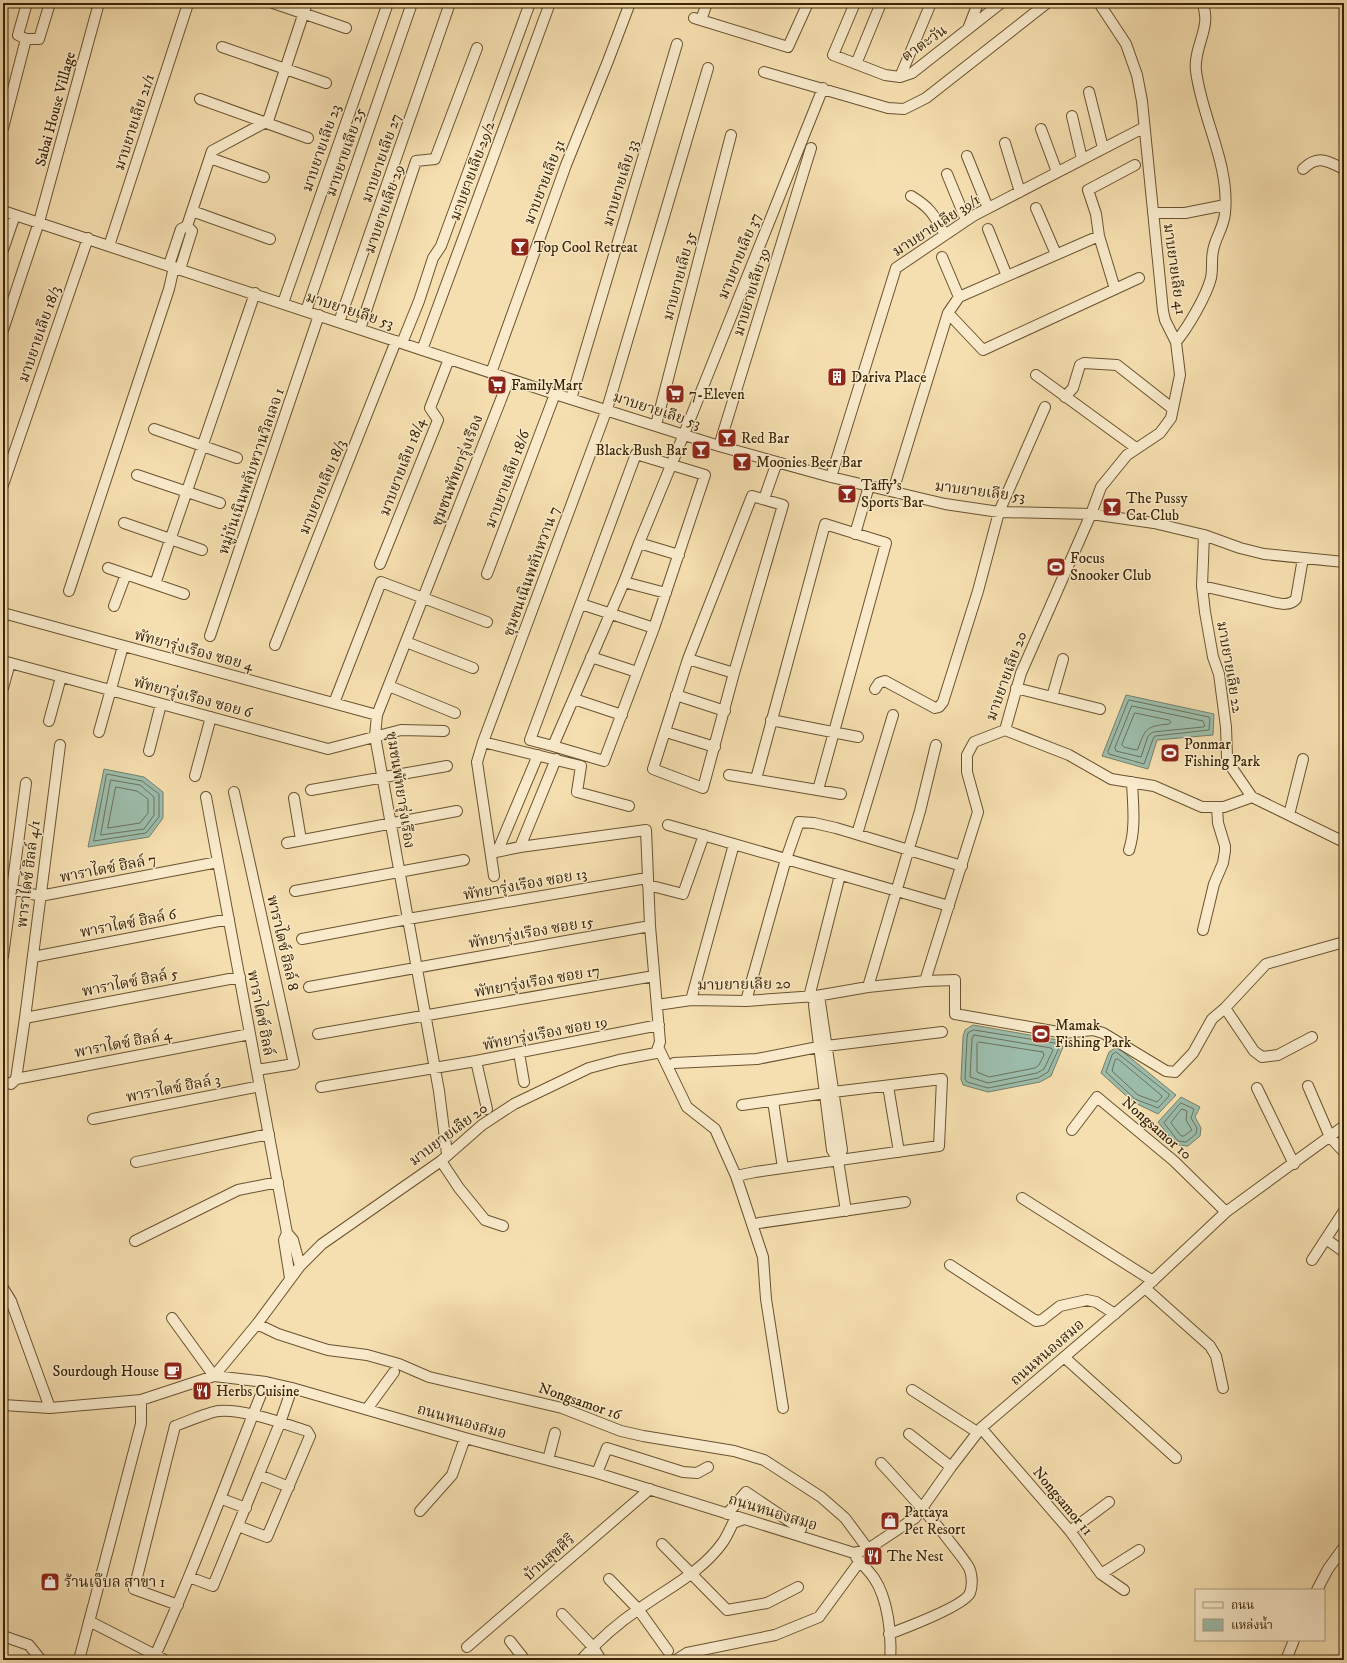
<svg xmlns="http://www.w3.org/2000/svg" width="1347" height="1663" font-family="'IM FELL DW Pica','Noto Serif Thai',serif">
  <style>
    .water { fill: #9cbcab; stroke: #757f69 }
    .lines { fill: none; stroke-linecap: round; stroke-linejoin: round }
    .shore { stroke: #6c7058; stroke-width: 1 }
    .minor-casing { stroke: #6a5230; stroke-width: 12 }
    .minor { stroke: #f8eacb; stroke-width: 10 }
    .labels { text-anchor: middle; stroke-width: 3; stroke-linejoin: round; paint-order: stroke }
    .street-label { font-size: 15px; fill: #3b2405; stroke: #f8eacb }
    .poi-label { font-size: 15px; fill: #3b2405; stroke: #f8eacb; text-anchor: start }
  </style>
  <rect width="100%" height="100%" fill="#f5deaf"/>
  <filter id="stains"><feTurbulence type="fractalNoise" baseFrequency=".005" numOctaves="4"/><feColorMatrix values="0 0 0 0 .2 0 0 0 0 .09 0 0 0 0 .02 0 0 0 .5 -.17"/></filter>
  <radialGradient id="worn" r=".72"><stop offset=".6" stop-color="#630" stop-opacity="0"/><stop offset="1" stop-color="#630" stop-opacity=".3"/></radialGradient>
  <path class="water" d="M1126,695L1214,714L1213,735L1157,740L1148,769L1102,756Z
    M104,769L144,777L163,792V818L149,837L88,847Z
    M973,1025L1058,1040L1063,1047L1051,1076L1040,1082L988,1092L963,1085L961,1079L963,1037L965,1030Z
    M1117,1047L1176,1095L1158,1114L1133,1102L1101,1073L1109,1052Z
    M1181,1097L1200,1107L1195,1117L1201,1128L1200,1136L1188,1146L1176,1145L1158,1122Z"/>
  <g class="lines">
    <path class="shore" d="M1129,700L1209,717L1210,719L1209,730L1155,736L1153,739L1144,764L1109,754L1108,752Z
      M1132,706L1203,721L1205,726L1203,727L1153,732L1148,736L1141,757L1116,751L1115,748Z
      M1135,713L1169,720L1171,722L1169,724C1147,726 1145,728 1138,749L1136,750L1124,747L1122,745Z
      M107,774L142,781L159,794V817L146,833L94,841Z
      M111,780L140,785L154,797V815L144,829L101,835Z
      M116,787L137,791L148,799V813L140,823L108,828Z
      M974,1030L1055,1043L1059,1048L1048,1072L1038,1078L988,1088L967,1082L965,1079L967,1038L968,1033Z
      M974,1035L1051,1048L1053,1050L1044,1069L1037,1073L988,1083L970,1077L972,1039Z
      M979,1042L1043,1052L1044,1055L1039,1065L1035,1068L989,1077L977,1072V1044Z
      M1116,1052L1169,1094V1096L1158,1108L1135,1099L1106,1072L1112,1055Z
      M1118,1059L1161,1095L1162,1097L1157,1102L1138,1095L1112,1071L1115,1060Z
      M1181,1103L1194,1109L1191,1118L1197,1128L1196,1134L1186,1142L1178,1141L1164,1123Z
      M1182,1109L1187,1111L1186,1120L1192,1130L1184,1136H1181L1171,1123Z"/>
    <g class="minor-casing">
      <path id="minor" d="M27,3L18,35L26,39H39L50,3
        M273,3L346,28
        M855,3L833,55L885,75L900,77L912,73L1001,3
        M694,18L788,47L808,3
        M701,20L707,3
        M968,29L978,3
        M222,47L326,83
        M856,64L881,3
        M764,72L888,108L904,109L926,98L1047,3
        M900,77L931,3
        M1089,92L1103,148
        M200,99L308,138
        M1072,116L1082,159
        M3,128L26,39
        M1041,129L1057,172
        M1005,143L1020,192
        M967,156L988,208
        M210,158L264,177
        M1303,169C1318,154 1327,161 1344,169
        M947,174L966,220
        M911,196C931,208 934,215 945,235
        M1036,208L1056,254
        M3,211L555,394L719,446L831,477L945,504L999,512L1091,514L1154,523L1204,535L1240,548L1264,554L1344,562
        M192,211L270,239
        M1153,213H1185L1225,205
        M988,229L1007,276
        M109,246L187,7
        M3,250L15,215
        M942,257L959,297
        M169,265L181,229L187,226L212,151L266,122L269,118L307,3
        M180,269L192,231L187,226
        M1115,289L1099,236L1096,214L1088,190L1135,165
        M283,303L388,3
        M306,311L412,3
        M948,313L983,350L1139,278
        M339,322L450,3
        M360,329L416,161L435,159L477,48
        M3,330L39,222L99,3
        M1176,342C1188,327 1206,297 1211,278C1213,269 1211,260 1213,251C1215,238 1224,227 1225,213C1230,164 1202,119 1196,71C1193,47 1213,26 1202,3
        M402,343L419,301L433,258L441,246L530,3
        M422,350L550,3
        M491,373L566,165L608,61L630,3
        M1036,375L1136,448
        M1065,397L1073,388L1080,365L1084,363L1117,365L1173,409
        M571,399L677,44
        M656,425L731,135
        M154,429L237,458
        M719,446L811,148
        M636,454L705,475L654,628L604,761L553,746L530,740Z
        M137,475L220,503
        M831,477L896,268L973,216L1143,128
        M3,485L88,238
        M893,491L948,313L959,297L1099,236
        M752,496L783,505L734,673L703,788L653,769L688,659Z
        M764,499L777,462
        M124,523L202,550
        M855,534L869,486
        M1204,535L1202,586L1205,612L1213,657L1219,674L1226,727L1227,757L1232,768L1252,797L1344,842
        M639,543L679,555
        M380,564L438,420L430,408L449,359
        M108,568L184,594
        M487,574L555,394
        M624,582L666,593
        M155,584L255,293
        M1202,586L1272,602C1281,604 1290,606 1296,599L1303,558
        M69,591L169,289L174,267
        M581,604L654,628
        M114,606L126,574
        M3,613L377,715
        M210,636L319,315
        M406,642L473,668
        M275,645L396,341
        M591,657L637,672
        M688,659L734,673
        M3,661L328,749L401,730L444,731
        M389,686L455,713
        M3,688L10,663
        M1016,688L1100,709
        M875,689L879,683L885,681L935,708L939,707L943,702L978,591L999,512L1045,407
        M676,695L725,711
        M1052,697L1063,659
        M574,699L622,715
        M334,703L381,582L487,622
        M771,720L858,737
        M49,721L61,677
        M1005,730L1069,755L1111,779L1154,786L1202,807H1224L1252,797
        M99,732L123,646
        M666,732L715,747
        M483,742L581,766L577,792L629,806
        M553,746L624,582L639,543L684,434L823,88
        M149,751L161,704
        M729,775L841,794
        M195,776L211,717
        M756,779L825,524L886,543L818,790
        M311,790L447,766
        M234,792L294,1064L257,1070
        M206,797L287,1233
        M294,798L301,840
        M1289,815L1303,759
        M668,825L949,906
        M857,834L893,715
        M287,843L457,811
        M520,847L556,759
        M498,850L538,755
        M1129,850C1136,829 1133,805 1132,782
        M494,876L477,762L483,742L607,409L708,68
        M648,885L683,894L704,835
        M3,887L40,896L218,862
        M295,891L464,860
        M1203,930L1214,884L1223,863L1225,851V846L1218,823L1217,807
        M302,939L408,919L647,878
        M3,956L26,783
        M33,957L229,919
        M925,981L978,812L967,772V755L974,742L1005,730L1021,673L1091,514L1101,487L1127,455L1160,433L1171,418L1180,375L1176,342L1165,320L1163,311L1142,101L1137,75L1126,44L1099,3
        M309,987L650,926
        M868,987L920,811L936,745
        M816,996L814,1005L832,1150L838,1160L846,1211
        M816,996L820,1002L842,1150L838,1160
        M809,997L840,875
        M691,1000L734,844
        M746,1001L786,859L799,822L814,823L836,828L962,866
        M657,1005L691,1000L746,1001L816,996L868,987L925,981L955,980V1014L1064,1033L1093,1030L1103,1033L1166,1071L1175,1072L1193,1053L1212,1019L1225,1008L1266,964L1344,942
        M1225,1008L1254,1051L1262,1057L1278,1055L1312,1037
        M25,1018L240,977
        M318,1034L654,976
        M659,1049L687,1107L715,1129L736,1176L763,1257L766,1299L783,1408
        M519,1053L524,1082
        M476,1061L487,1109
        M674,1063L757,1059L818,1047L942,1032
        M16,1079L25,1018L60,745
        M3,1082L11,1084L16,1079L250,1034
        M888,1086L899,1152
        M1308,1086L1330,1137L1344,1152
        M321,1087L476,1061L659,1025
        M1257,1088L1294,1164
        M773,1101L783,1168
        M93,1119L260,1086
        M1072,1130L1097,1097L1174,1161L1226,1212
        M447,1154L439,1091L375,736L377,715L509,379
        M441,1161L459,1188L485,1220L503,1226
        M136,1162L269,1134
        M736,1176L755,1172L939,1146L942,1079L833,1092L742,1105
        M1022,1198L1153,1281
        M759,1223L905,1202
        M1326,1239L1344,1252
        M135,1241L238,1190L278,1182
        M1312,1260L1344,1211
        M950,1265L1036,1321L1042,1320L1060,1306L1087,1300L1096,1302L1115,1314
        M290,1278L284,1240L287,1233L293,1240L300,1266
        M3,1288L11,1301L50,1408
        M1145,1288L1210,1346L1216,1356L1223,1388
        M172,1318L214,1376L257,1324L300,1266L322,1244L441,1161L482,1125L514,1104L589,1068L619,1060L656,1053L660,1042L650,926L646,830L520,847L491,853
        M257,1324L278,1334L315,1346L328,1350L367,1355L399,1364L429,1377L562,1408L621,1431L643,1436L734,1451L764,1460L821,1497L845,1518L868,1549
        M1064,1357L1176,1458
        M912,1390L977,1432
        M3,1405L50,1408L141,1400L214,1376L266,1382L292,1388L465,1438L597,1473L854,1553L868,1549L915,1518L951,1467L981,1428L1145,1288L1226,1212L1344,1126
        M367,1409L394,1372
        M981,1428L1070,1531L1101,1574L1124,1590
        M909,1434L951,1467
        M548,1460L555,1433
        M881,1463C903,1487 924,1510 944,1534C952,1545 961,1555 968,1566C972,1572 973,1585 970,1593C964,1606 905,1628 889,1634
        M597,1473L607,1448L683,1472L697,1473L708,1467
        M259,1475L289,1487
        M222,1499L246,1508
        M420,1511L452,1475L465,1438
        M727,1514L746,1492L801,1529
        M1070,1531L1109,1502
        M662,1544L727,1610L767,1603L798,1587
        M856,1557C862,1564 869,1571 874,1578C888,1599 892,1635 890,1660
        M1101,1574L1139,1550
        M189,1577L213,1586L280,1423L292,1388
        M609,1579L638,1609L668,1651
        M1317,1590L1328,1569L1344,1547
        M178,1605L134,1589L175,1426C187,1422 208,1412 219,1411C244,1409 282,1423 307,1431L310,1436L267,1537L238,1526
        M562,1614L593,1647L601,1660
        M89,1621L165,1660
        M3,1636L29,1645L41,1660
        M510,1641L525,1660
        M467,1647L650,1489
        M158,1649C198,1561 230,1471 266,1382
        M79,1660L141,1424V1400
        M581,1660C598,1641 618,1623 639,1609C668,1588 702,1572 723,1542C727,1536 730,1529 733,1523L744,1519
        M676,1660L687,1653L775,1635L819,1617L860,1561
        M1286,1660L1294,1640"/>
    </g>
    <use href="#minor" class="minor"/>
  </g>
  <defs>
    <g id="bar-square" transform="scale(1)"><rect x="-9" y="-9" width="18" height="18" rx="4" fill="#8f2418" stroke="#f8eacb"/><path d="M-6-5H6L.8 .8V4.5H3.5V6h-7V4.5H-.8V.8Z" fill="#fff"/></g>
    <g id="building-square" transform="scale(1)"><rect x="-9" y="-9" width="18" height="18" rx="4" fill="#8f2418" stroke="#f8eacb"/><path d="M-4-6H4V6H1V3H-1V6H-4ZM-2.5-4.3h1.7v1.8h-1.7ZM.8-4.3h1.7v1.8H.8ZM-2.5-1h1.7V.8h-1.7ZM.8-1h1.7V.8H.8Z" fill="#fff"/></g>
    <g id="supermarket-square" transform="scale(1)"><rect x="-9" y="-9" width="18" height="18" rx="4" fill="#8f2418" stroke="#f8eacb"/><path d="M-6-5.5h2.5l.6 2H6L4.5 2H-2.5L-4.4-4H-6ZM-1.5 3.2a1.3 1.3 0 1 0 .1 0ZM3 3.2a1.3 1.3 0 1 0 .1 0Z" fill="#fff"/></g>
    <g id="stadium-square" transform="scale(1)"><rect x="-9" y="-9" width="18" height="18" rx="4" fill="#8f2418" stroke="#f8eacb"/><path d="M0-5a6.5 5 0 1 0 0 10a6.5 5 0 1 0 0-10ZM-3.5-1.8h7v3.6h-7Z" fill="#fff"/></g>
    <g id="cafe-square" transform="scale(1)"><rect x="-9" y="-9" width="18" height="18" rx="4" fill="#8f2418" stroke="#f8eacb"/><path d="M-5.5-4.5H6V0H3Q3 3.5 0 3.5H-2.5Q-5.5 3.5-5.5 0ZM3-3.2v2h1.7v-2ZM-6 4.5H4V6H-6Z" fill="#fff"/></g>
    <g id="restaurant-square" transform="scale(1)"><rect x="-9" y="-9" width="18" height="18" rx="4" fill="#8f2418" stroke="#f8eacb"/><path d="M-5-6h1v4h1v-4h1v4h1v-4h1v5L-1.5 .5V6h-2V.5L-5-1ZM5-6V6H3V1.5H1.5Q1.5-4 5-6Z" fill="#fff"/></g>
    <g id="shop-square" transform="scale(1)"><rect x="-9" y="-9" width="18" height="18" rx="4" fill="#8f2418" stroke="#f8eacb"/><path d="M-5-2.5h2.3a2.7 3.5 0 0 1 5.4 0H5L5.5 6h-11ZM-1.5-2.5h3a1.5 2.3 0 0 0-3 0Z" fill="#fff"/></g>
  </defs>
  <g fill-rule="evenodd">
    <use href="#bar-square" x="520" y="247"/>
    <use href="#building-square" x="837" y="377"/>
    <use href="#supermarket-square" x="497" y="385"/>
    <use href="#supermarket-square" x="675" y="394"/>
    <use href="#bar-square" x="727" y="438"/>
    <use href="#bar-square" x="701" y="450"/>
    <use href="#bar-square" x="742" y="462"/>
    <use href="#bar-square" x="847" y="494"/>
    <use href="#bar-square" x="1112" y="507"/>
    <use href="#stadium-square" x="1056" y="567"/>
    <use href="#stadium-square" x="1170" y="753"/>
    <use href="#stadium-square" x="1041" y="1034"/>
    <use href="#cafe-square" x="173" y="1371"/>
    <use href="#restaurant-square" x="202" y="1391"/>
    <use href="#shop-square" x="890" y="1521"/>
    <use href="#restaurant-square" x="873" y="1556"/>
    <use href="#shop-square" x="50" y="1582"/>
  </g>
  <g class="labels">
    <g class="street-label">
      <text transform="translate(924 43) rotate(-35)" y="5">ตาตะวัน</text>
      <text transform="translate(55 109) rotate(-75)" y="5">Sabai House Village</text>
      <text transform="translate(134 122) rotate(-72)" y="5">มาบยายเลีย 21/1</text>
      <text transform="translate(321 148) rotate(-71)" y="5">มาบยายเลีย 23</text>
      <text transform="translate(345 152) rotate(-71)" y="5">มาบยายเลีย 25</text>
      <text transform="translate(381 158) rotate(-71)" y="5">มาบยายเลีย 27</text>
      <text transform="translate(472 171) rotate(-70)" y="5">มาบยายเลีย 29/2</text>
      <text transform="translate(544 182) rotate(-69)" y="5">มาบยายเลีย 31</text>
      <text transform="translate(620 183) rotate(-73)" y="5">มาบยายเลีย 33</text>
      <text transform="translate(384 209) rotate(-71)" y="5">มาบยายเลีย 29</text>
      <text transform="translate(936 225) rotate(-33)" y="5">มาบยายเลีย 39/1</text>
      <text transform="translate(739 256) rotate(-68)" y="5">มาบยายเลีย 37</text>
      <text transform="translate(1175 269) rotate(82)" y="5">มาบยายเลีย 41</text>
      <text transform="translate(679 276) rotate(-75)" y="5">มาบยายเลีย 35</text>
      <text transform="translate(751 292) rotate(-73)" y="5">มาบยายเลีย 39</text>
      <text transform="translate(350 310) rotate(18)" y="5">มาบยายเลีย 53</text>
      <text transform="translate(39 334) rotate(-71)" y="5">มาบยายเลีย 18/3</text>
      <text transform="translate(657 410) rotate(18)" y="5">มาบยายเลีย 53</text>
      <text transform="translate(402 467) rotate(-69)" y="5">มาบยายเลีย 18/4</text>
      <text transform="translate(457 470) rotate(-69)" y="5">ชุมชนพัทยารุ่งเรือง</text>
      <text transform="translate(251 471) rotate(-71)" y="5">หมู่บ้นเนินพลับหวานวิลเลจ 1</text>
      <text transform="translate(507 479) rotate(-70)" y="5">มาบยายเลีย 18/6</text>
      <text transform="translate(322 487) rotate(-68)" y="5">มาบยายเลีย 18/3</text>
      <text transform="translate(980 491) rotate(7)" y="5">มาบยายเลีย 53</text>
      <text transform="translate(531 571) rotate(-70)" y="5">ชุมชนเนินพลับหวาน 7</text>
      <text transform="translate(194 650) rotate(15)" y="5">พัทยารุ่งเรือง ซอย 4</text>
      <text transform="translate(1230 667) rotate(80)" y="5">มาบยายเลีย 22</text>
      <text transform="translate(1006 676) rotate(-70)" y="5">มาบยายเลีย 20</text>
      <text transform="translate(193 697) rotate(15)" y="5">พัทยารุ่งเรือง ซอย 6</text>
      <text transform="translate(401 790) rotate(81)" y="5">ชุมชนพัทยารุ่งเรือง</text>
      <text transform="translate(108 868) rotate(-11)" y="5">พาราไดซ์ ฮิลล์ 7</text>
      <text transform="translate(28 874) rotate(-83)" y="5">พาราไดซ์ ฮิลล์ 4/1</text>
      <text transform="translate(525 884) rotate(-10)" y="5">พัทยารุ่งเรือง ซอย 13</text>
      <text transform="translate(128 923) rotate(-11)" y="5">พาราไดซ์ ฮิลล์ 6</text>
      <text transform="translate(531 932) rotate(-10)" y="5">พัทยารุ่งเรือง ซอย 15</text>
      <text transform="translate(283 943) rotate(77)" y="5">พาราไดซ์ ฮิลล์ 8</text>
      <text transform="translate(537 981) rotate(-10)" y="5">พัทยารุ่งเรือง ซอย 17</text>
      <text transform="translate(130 982) rotate(-11)" y="5">พาราไดซ์ ฮิลล์ 5</text>
      <text transform="translate(744 984) rotate(-1)" y="5">มาบยายเลีย 20</text>
      <text transform="translate(261 1013) rotate(79)" y="5">พาราไดซ์ ฮิลล์</text>
      <text transform="translate(545 1033) rotate(-11)" y="5">พัทยารุ่งเรือง ซอย 19</text>
      <text transform="translate(123 1043) rotate(-11)" y="5">พาราไดซ์ ฮิลล์ 4</text>
      <text transform="translate(173 1088) rotate(-11)" y="5">พาราไดซ์ ฮิลล์ 3</text>
      <text transform="translate(1157 1128) rotate(41)" y="5">Nongsamor 10</text>
      <text transform="translate(448 1134) rotate(-37)" y="5">มาบยายเลีย 20</text>
      <text transform="translate(1047 1352) rotate(-41)" y="5">ถนนหนองสมอ</text>
      <text transform="translate(580 1401) rotate(19)" y="5">Nongsamor 16</text>
      <text transform="translate(462 1421) rotate(16)" y="5">ถนนหนองสมอ</text>
      <text transform="translate(1063 1501) rotate(50)" y="5">Nongsamor 11</text>
      <text transform="translate(773 1512) rotate(17)" y="5">ถนนหนองสมอ</text>
      <text transform="translate(549 1557) rotate(-41)" y="5">บ้านสุขศิริ</text>
    </g>
    <g class="poi-label">
      <text x="534" y="252">Top Cool Retreat</text>
      <text x="851" y="382">Dariva Place</text>
      <text x="511" y="390">FamilyMart</text>
      <text x="689" y="399">7-Eleven</text>
      <text x="741" y="443">Red Bar</text>
      <text x="687" y="455" text-anchor="end">Black Bush Bar</text>
      <text x="756" y="467">Moonies Beer Bar</text>
      <text x="861" y="490">Taffy's<tspan x="861" dy="17">Sports Bar</tspan></text>
      <text x="1126" y="503">The Pussy<tspan x="1126" dy="17">Cat Club</tspan></text>
      <text x="1070" y="563">Focus<tspan x="1070" dy="17">Snooker Club</tspan></text>
      <text x="1184" y="749">Ponmar<tspan x="1184" dy="17">Fishing Park</tspan></text>
      <text x="1055" y="1030">Mamak<tspan x="1055" dy="17">Fishing Park</tspan></text>
      <text x="159" y="1376" text-anchor="end">Sourdough House</text>
      <text x="216" y="1396">Herbs Cuisine</text>
      <text x="904" y="1517">Pattaya<tspan x="904" dy="17">Pet Resort</tspan></text>
      <text x="887" y="1561">The Nest</text>
      <text x="64" y="1587">ร้านเจ๊บล สาขา 1</text>
    </g>
  </g>
  <rect width="1347" height="1663" fill="none" stroke="#f5deaf" stroke-width="16"/>
  <rect x="4" y="4" width="1339" height="1655" fill="none" stroke="#3b2405" stroke-width="2"/>
  <rect x="8" y="8" width="1331" height="1647" fill="none" stroke="#3b2405"/>
  <rect x="1195" y="1589" width="130" height="52" fill="#f8eacb" stroke="#ac9b7c"/>
  <rect x="1203" y="1602" width="20" height="6" fill="#f8eacb" stroke="#ac9b7c"/>
  <text x="1231" y="1609" font-size="12" fill="#3b2405">ถนน</text>
  <rect x="1203" y="1619" width="20" height="12" fill="#9cbcab" stroke="#ac9b7c"/>
  <text x="1231" y="1629" font-size="12" fill="#3b2405">แหล่งน้ำ</text>
  <rect width="100%" height="100%" filter="url(#stains)"/>
  <rect width="100%" height="100%" fill="url(#worn)"/>
</svg>
